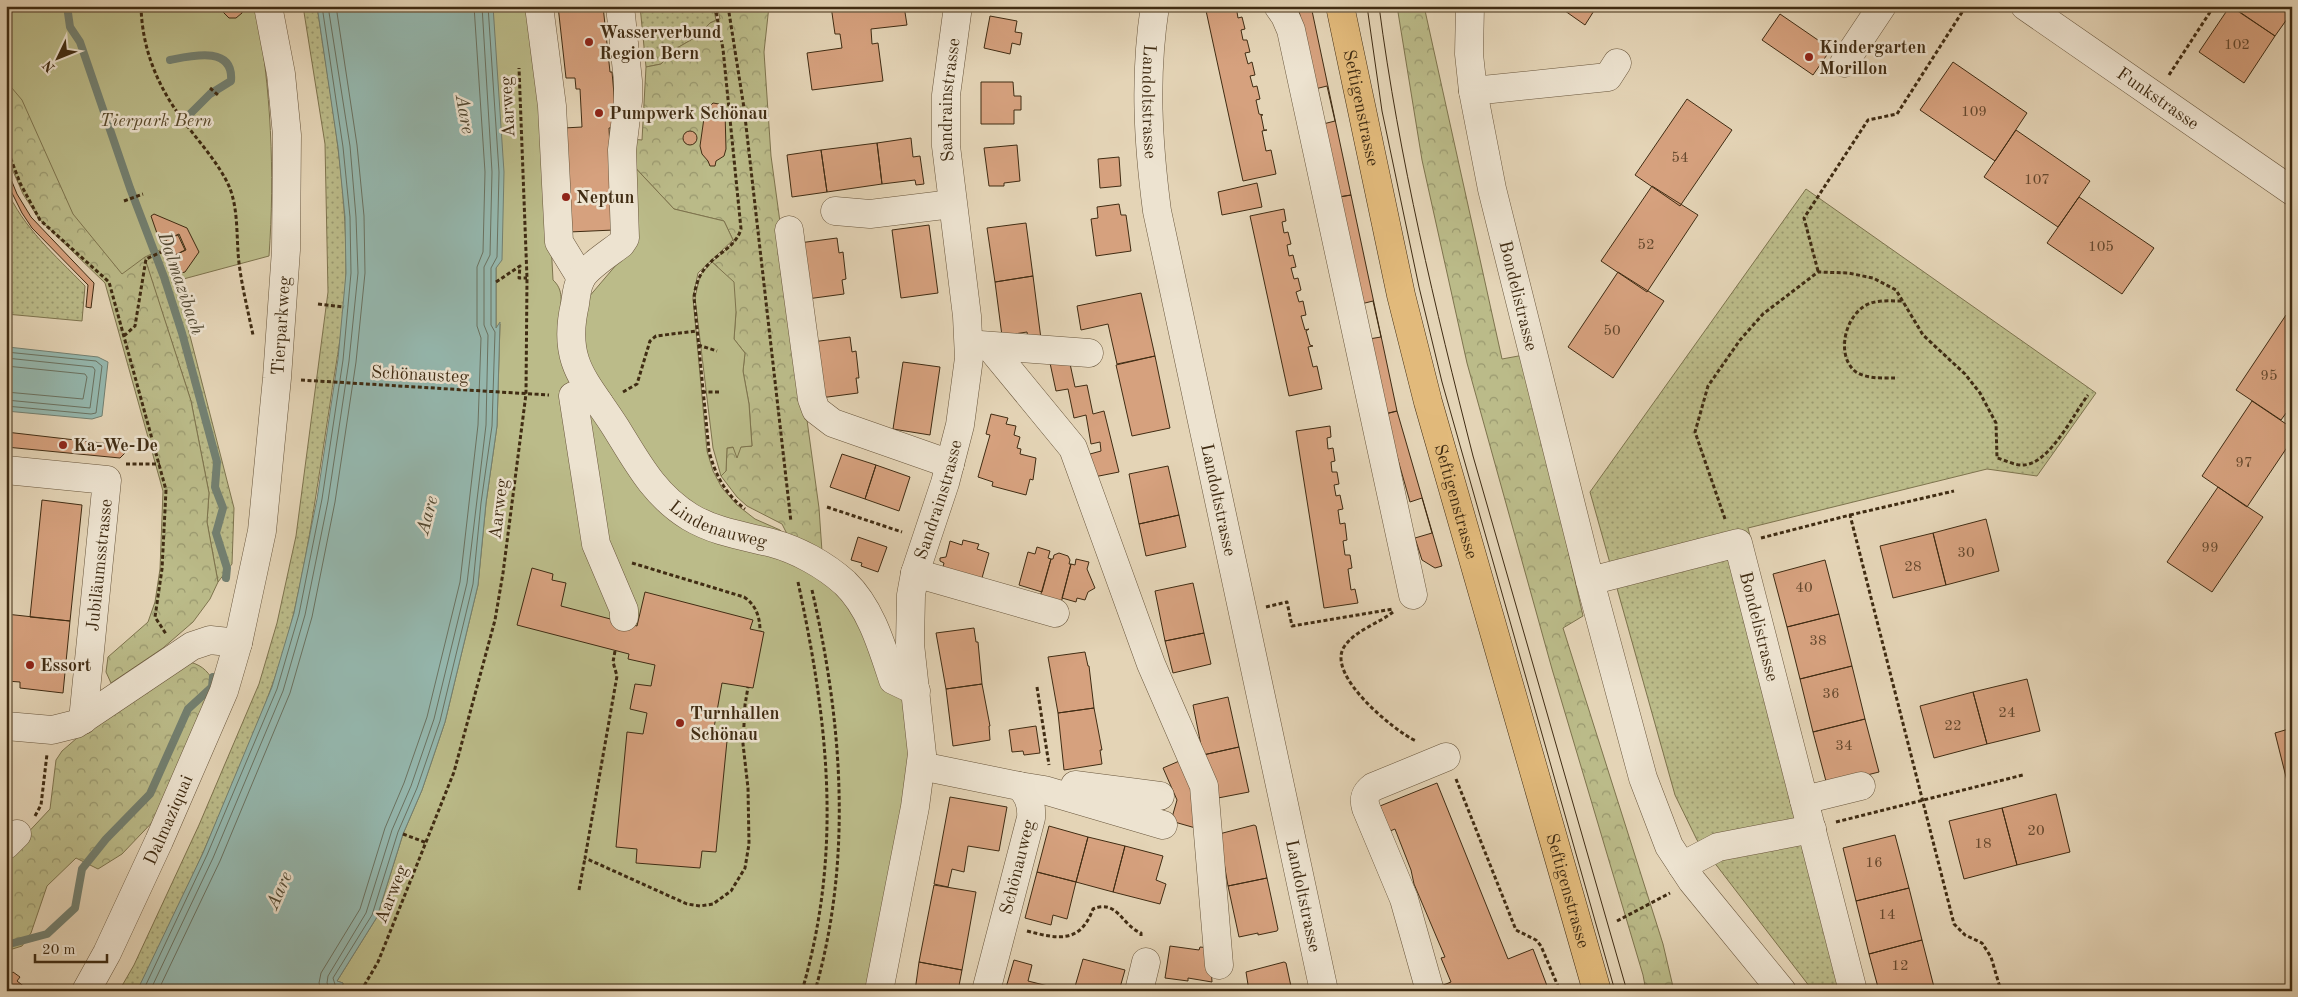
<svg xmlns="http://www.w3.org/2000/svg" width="2298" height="997" font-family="'Old Standard TT',serif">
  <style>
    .grass { fill: url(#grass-dots); stroke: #7e744e }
    .forest { fill: url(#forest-crowns); stroke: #7e744e }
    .park { fill: #bbbb89; stroke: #7e744e }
    .water { fill: #95b8af; stroke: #738071 }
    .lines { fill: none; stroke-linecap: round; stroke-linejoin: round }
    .shore { stroke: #6a7261; stroke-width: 1 }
    .stream { stroke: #738071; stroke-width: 8 }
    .building { fill: #d6a17e; stroke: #402c13 }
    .minor-casing { stroke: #69563c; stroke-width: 29 }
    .major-casing { stroke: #402c13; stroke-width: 29 }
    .path { stroke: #402c13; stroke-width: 3; stroke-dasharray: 4 2.5; stroke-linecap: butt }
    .minor { stroke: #ede3d0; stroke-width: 28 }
    .major { stroke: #e2ba7b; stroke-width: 28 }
    .tram { stroke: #402c13; stroke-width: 1 }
    .poi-dot { fill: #8f2418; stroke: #ede3d0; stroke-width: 2 }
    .labels { text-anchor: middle; stroke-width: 5; stroke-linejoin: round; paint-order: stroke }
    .number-label { font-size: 15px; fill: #66492e }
    .poi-label { font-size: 18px; font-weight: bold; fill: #402c13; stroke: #ede3d0; text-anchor: start }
    .street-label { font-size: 18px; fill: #402c13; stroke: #ede3d0 }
    .park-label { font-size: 18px; font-style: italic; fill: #59492b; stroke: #ede3d0 }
    .water-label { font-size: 19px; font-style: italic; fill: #514832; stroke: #ede3d0 }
  </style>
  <defs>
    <pattern id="grass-dots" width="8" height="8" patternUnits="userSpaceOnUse" patternTransform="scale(1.25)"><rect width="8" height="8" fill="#bbbb89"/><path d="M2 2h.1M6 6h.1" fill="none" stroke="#99986f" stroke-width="1.8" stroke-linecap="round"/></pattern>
    <pattern id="forest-crowns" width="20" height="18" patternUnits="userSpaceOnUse" patternTransform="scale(1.25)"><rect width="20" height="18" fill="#bbbb89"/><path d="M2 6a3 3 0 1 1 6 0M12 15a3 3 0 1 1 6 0" fill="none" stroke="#99986f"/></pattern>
  </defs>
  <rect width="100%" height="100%" fill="#e4d4b6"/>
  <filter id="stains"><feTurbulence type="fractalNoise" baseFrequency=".004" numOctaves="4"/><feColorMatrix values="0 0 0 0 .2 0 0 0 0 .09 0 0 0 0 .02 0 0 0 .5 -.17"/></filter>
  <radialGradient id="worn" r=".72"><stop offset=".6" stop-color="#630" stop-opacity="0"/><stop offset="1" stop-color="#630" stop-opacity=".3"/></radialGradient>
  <path class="grass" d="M303,6H317C330,94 347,182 346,272C346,316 336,360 330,404C319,474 310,543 294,612C280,674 254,732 230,790C201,858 172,926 137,991H119L134,965L199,825L259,684L277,623L296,536L328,292L325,144Z
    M640,6H713L716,20L710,23L696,37L677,48L661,64L646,67Z
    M6,188C23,228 55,255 85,286L82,321L6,314Z
    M1806,189L2096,393L2037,476L1987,469L1748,528L1865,991H1813L1697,840L1675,795L1590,492Z
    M127,205L149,217L176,281L234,508L232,564L218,582L207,522L209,493L191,401Z"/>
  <path class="forest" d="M6,6L141,246L191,401L209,493L207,522L218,582L210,599L193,622L163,648L111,683L106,672L108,657L148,622L155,602L160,569L163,491L105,283L39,219L23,194L6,155Z
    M717,6H769L764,52L771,156L819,508L823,566L787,534L782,524L747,506L737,497L721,476L726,471L727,448L752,446L749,404L743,371L745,353L734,339L736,312L717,266L712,262L734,242L733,240L724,221L674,209L628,160L631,139L642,140L646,67L661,64L677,48L696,37L710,23L720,19Z
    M1397,6H1424L1502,359L1524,355L1583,616L1563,628L1663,944L1674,991H1646L1643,975L1552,669L1467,363L1422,160Z
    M190,662C204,666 209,673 216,685L162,812L122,854L98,869L76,858L47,886L31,933L22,946L6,951V856L50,809L56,760L62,751L77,738Z"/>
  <path class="park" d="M6,6H256C271,89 275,172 269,256L176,281L162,249L145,257L122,274L73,214L22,100L6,81Z
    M493,6H533L541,54L553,280C564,290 561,302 560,316L588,298L628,251V160L674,209L724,221L733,240L698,273L693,298L707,451L713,471L722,488L737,505L755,519L780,530L817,564L905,687L911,749L870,991H342L343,983L337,981L377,917L403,834L422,790L445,722L478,585L486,503L497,426L500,324L496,329V268L499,262Z
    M712,262L734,282L736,312L734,339L745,353L743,371L749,404L752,446L741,447L737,458L733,447L727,448L726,471L721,476L713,448L695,298L700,275Z"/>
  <path class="water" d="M317,6H493L504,172L502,260L496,268V328L500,322L497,426L486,503L478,585L445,722L422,790L403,834L377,917L337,981L343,983L342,991H137L203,853L272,687L294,613L317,499L338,359L346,273L345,217L338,147Z
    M6,344L8,347L98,357L108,362L102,416L92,419L6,411Z"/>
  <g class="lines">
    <path class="shore" d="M6,352L96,361L102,366L96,413L91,414L6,406
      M6,358L93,367L95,370L90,408L6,400
      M6,366L85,374L87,377L83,399L6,392
      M143,991L207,855L277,689L299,614L322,499L343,360L351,273L350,217L343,147L322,6
      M150,991L213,858L283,691L305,615L328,501L349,361L358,273L356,217L350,146L328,6
      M158,991L220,861L290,693L312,617L335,502L356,362L365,273L364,216L357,145L336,6
      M322,991L319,983L321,973L360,909L385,828L404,783L427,717L460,582L478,425L481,338L477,326V267L483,252L485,172L474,6
      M331,991L327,983L328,976L366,913L392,830L411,786L434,719L467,583L486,425L488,335L484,325V267L490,255L492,172L482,6
      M337,991L333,978L372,915L398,832L417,788L440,721L473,584L481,503L492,426L495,332L491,325V268L497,257L499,172L488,6"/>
    <path class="stream" d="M67,6L70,27L80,42L130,188L164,277L182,333L217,462L215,487L223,508L216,533L227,568L226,578
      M170,60C191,56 234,45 231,81L210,94L189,115
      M6,945L47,934L75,908L82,869L106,839L150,794L188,709L212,687L213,677"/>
  </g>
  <path class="building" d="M222,6H243L242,13L236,18H229L222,11Z
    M558,6H603L610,72H612L617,127L609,128L614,230L569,232L564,128L582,127L580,89H576L575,78H566Z
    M831,6H904L907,25L871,29L872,44L878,43L883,81L812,90L807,53L842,48L840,34H835Z
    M1205,6H1236L1238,18L1242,17L1245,29L1241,30L1243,40H1247L1250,52L1245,53L1248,64L1252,62L1255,75L1250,76L1253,87L1257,86L1260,99L1256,100L1259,114L1263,115H1261L1264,130H1267L1262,131L1266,151L1271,150L1276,174L1243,181Z
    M1298,6H1311L1351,195L1339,197L1323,124L1335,121L1327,86L1315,89Z
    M1558,6H1597L1585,25Z
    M2230,6L2275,36L2244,83L2199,52Z
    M2231,6H2292V12L2275,36Z
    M1780,14L1831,49L1813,75L1762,40Z
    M990,16L1017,21L1015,32L1022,33L1020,45L1012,43L1010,54L984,48Z
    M1953,62L2027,113L1995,161L1920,110Z
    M981,82H1013L1014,96H1021V110H1014V124H981Z
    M1687,99L1732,130L1680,206L1635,175Z
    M713,103L719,104L725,111L726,149L724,156L716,161L715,166H710L708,161L702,154L700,146L705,111Z
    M2016,130L2090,181L2058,227L1984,177Z
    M683 138a7 7 0 1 1 14 0a7 7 0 1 1-14 0Z
    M911,138L913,157L920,156L924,184L916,185L915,180L882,184L877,143Z
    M877,143L882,184L827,192L821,150Z
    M1017,145L1020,181L1004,183V186H989L984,148Z
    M821,150L827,192L792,197L787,155Z
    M1119,157L1121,186L1100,188L1098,159Z
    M6,167L17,194L31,217L94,283L91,308L86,307L88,285L32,228L22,213L6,181Z
    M1257,183L1262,207L1222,215L1218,192Z
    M1652,186L1698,215L1647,292L1601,261Z
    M1351,195L1397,411L1385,414L1369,339L1381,337L1373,301L1361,304L1333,198Z
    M2079,197L2154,248L2122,294L2047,243Z
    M1119,204L1121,215H1126L1131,251L1096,256L1091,219L1098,218L1097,207Z
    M1284,209L1286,221L1282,222L1284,233L1288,232L1291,244L1287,245L1289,256L1293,255L1296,267L1291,268L1294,279L1298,278L1301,290L1296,292L1299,302L1303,301L1306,315L1301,316L1305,330L1309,329L1306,331L1310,345L1313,346L1308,347L1313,367L1317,366L1322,389L1289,396L1250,216Z
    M154,214L187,228L199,252L185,272L181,273L173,256L186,250L179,234L160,242L151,216Z
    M1026,223L1033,276L995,282L987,228Z
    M929,225L938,293L901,298L892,230Z
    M178,235L185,250L173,256L166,240Z
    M837,238L839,253L843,252L846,279L842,280L844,294L807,299L799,243Z
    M1618,272L1664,301L1613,378L1568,347Z
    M1033,276L1041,339H1028L1027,332L1002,336L995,282Z
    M1141,293L1155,356L1117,364L1108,324L1081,330L1077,306Z
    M2286,315L2292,319V405L2281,420L2236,390Z
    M850,337L852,352L856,351L859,378H856L858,393L820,398L812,342Z
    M1155,356L1170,428L1132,436L1116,365Z
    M1069,359L1075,387L1087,385L1093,414L1104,411L1119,472L1094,477L1090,454L1101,451L1100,442L1091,444L1086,415L1074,418L1068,389L1056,391L1050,363Z
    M903,362L940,367L930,435L893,429Z
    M2252,401L2292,428V440L2247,507L2202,476Z
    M1397,411L1442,566L1435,568L1422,560L1415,538L1432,533L1422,498L1410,502L1385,414Z
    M991,414L1008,418L1006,424L1016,426L1014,435L1020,437L1017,448L1021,449L1020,454L1036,458L1033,480L1030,479L1026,495L992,486L993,482L978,477L990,435L986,434Z
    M1330,426L1331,437L1327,438L1328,449L1333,448L1335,461L1331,462L1332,472H1337L1339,484L1334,485L1336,496L1340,495L1343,509L1338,510L1340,524L1345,523L1347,540L1343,541L1345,555H1350L1352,568L1348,569L1351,590L1355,589L1358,603L1324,608L1296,431Z
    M6,432L119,445L124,447L125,453L120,458L6,447Z
    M842,454L876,465L865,499L830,487Z
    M876,465L910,477L899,511L865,499Z
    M1168,466L1179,515L1139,524L1129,474Z
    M2218,487L2263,517L2212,592L2167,562Z
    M42,500L82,505L70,621L30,617Z
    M1179,515L1186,547L1146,556L1139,524Z
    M1986,519L1999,571L1946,585L1933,533Z
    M1933,533L1946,585L1893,598L1880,546Z
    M858,537L887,547L878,572L861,566L862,563L851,560Z
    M963,540L979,544L977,549L989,553L980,585L941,574L944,563L940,561V558L946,557L950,541L962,545Z
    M1037,547L1050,551L1048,558L1051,559L1042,592L1019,585L1028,552L1035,554Z
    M1059,553L1068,556L1070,560L1069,564H1071L1061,603L1040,597L1051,559H1053L1054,555Z
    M1076,559L1089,562L1087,569L1095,588L1088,592L1085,600L1077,598L1076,602L1062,598L1071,564L1075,565Z
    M1825,560L1839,614L1787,627L1773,574Z
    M532,568L553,574L552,580L566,583L561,606L637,626L645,592L753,620L750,629L764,632L753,688L722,683L712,739L727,741L716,852L702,851L700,868L636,863L637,849L616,847L627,732L643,734L647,713L630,709L635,684L651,686L655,665L628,659L629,654L517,625Z
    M1193,583L1204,633L1165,641L1155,591Z
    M6,614L70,621L63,693L20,688V682L6,681Z
    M1839,614L1852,666L1800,679L1787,627Z
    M974,628L976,642H978L982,684L946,689L936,633Z
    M1204,633L1211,664L1173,673L1165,641Z
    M1085,652L1088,666H1089L1094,708L1058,713L1048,657Z
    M1852,666L1865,719L1813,732L1800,679Z
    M2027,679L2040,731L1987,744L1973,692Z
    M982,684L990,726H989L990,740L953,746L946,689Z
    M1973,692L1987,744L1934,758L1920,706Z
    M1228,697L1239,747L1203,755L1193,705Z
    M1094,708L1102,750H1100L1102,764L1064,770L1058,713Z
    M1865,719L1879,772L1827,785L1813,732Z
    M1036,726L1040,753L1024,755L1023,751L1012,752L1009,730Z
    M2292,728V784L2288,785L2275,733Z
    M1239,747L1249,792L1218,798L1203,755Z
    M1184,759L1199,829L1171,821L1177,800L1163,768Z
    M1437,783L1508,959L1533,949L1549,991H1443L1441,986L1451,982L1441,958L1445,957L1414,884L1411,870L1395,829L1390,831L1380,806Z
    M2056,794L2070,852L2017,865L2002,808Z
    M950,797L1007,807L999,851L968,846L964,872L952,869L948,887L934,884Z
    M2002,808L2017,865L1964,879L1949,821Z
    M1254,825L1256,826L1267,878L1228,886L1219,834Z
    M1049,826L1088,837L1076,882L1037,872Z
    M1895,835L1909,888L1856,901L1843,848Z
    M1088,837L1125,846L1113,892L1076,882Z
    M1125,846L1163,856L1156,880L1166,884L1160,904L1113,892Z
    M1037,872L1076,882L1067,919L1053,915L1051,925L1025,918Z
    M1267,878L1278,929L1277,931L1258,935V933L1239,937L1228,886Z
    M934,885L976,892L962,970L919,962Z
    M1909,888L1922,940L1869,954L1856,901Z
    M1922,940L1935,991H1879L1869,954Z
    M1170,946L1199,950L1200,947L1210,948L1212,982L1188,978V981L1165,978Z
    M1083,959L1125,970L1119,991L1095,989L1094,991L1074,990Z
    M1014,960L1032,965L1028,981L1048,986L1046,991H1005Z
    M919,962L962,970L958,991H915Z
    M1284,962L1286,963L1292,991H1249L1246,972Z
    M7,971L11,974L13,972L20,977L17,981L26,988L24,991H6Z"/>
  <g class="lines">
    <g class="minor-casing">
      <g id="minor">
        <path d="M539,6L552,106L559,242L581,278"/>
        <path id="s1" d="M620,6L628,81V101L622,150L625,238L621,244C611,252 586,268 581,279C577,286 576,296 575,304C561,364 587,382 616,428C637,462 654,495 690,517C715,532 744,536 772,543C798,550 825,565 845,583C871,608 882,647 893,680L916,691"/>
        <path id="s2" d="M1155,6C1144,76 1148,142 1157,211L1324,991"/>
        <path d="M1278,6L1285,16L1291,30L1413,595"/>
        <path id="s3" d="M1470,6L1469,54L1473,91L1492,189L1590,581L1643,778L1669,846L1692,881L1782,991"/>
        <path id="s4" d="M2025,6L2292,191"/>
        <path d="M1844,63L1882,6"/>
        <path d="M1473,91L1608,77L1617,63"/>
        <path d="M835,211L870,214L952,204"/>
        <path d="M789,230L812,399L816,410L833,423L950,464"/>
        <path d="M980,345L1089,353"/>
        <path d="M990,347L1073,448L1151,664L1204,786L1219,965"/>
        <path d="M599,403L590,398L573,396L596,544L624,610V617"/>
        <path d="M6,470L107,480L83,720"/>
        <path d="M915,573L1055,613"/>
        <path id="s5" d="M1590,581L1738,543L1853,991"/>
        <path d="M6,726L52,730L76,724L192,646L210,640L238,643"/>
        <path d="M921,766L1019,786C1029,794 1032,805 1031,818L986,991"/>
        <path d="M1075,785L1160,796"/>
        <path d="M1019,786L1044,790L1163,825"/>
        <path d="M1804,800L1861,786"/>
        <path d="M6,845L17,834"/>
        <path d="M1682,866L1718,847L1812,829"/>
        <path id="s6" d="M86,991L107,953L159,841L224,691L238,643L262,531L277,378L286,250L287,135L281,74L268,6"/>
        <path id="s7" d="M879,991L915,807L922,754L910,644L911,595L915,573L945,483L960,425L969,358L967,316L946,146V95L958,6"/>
        <path d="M1139,991L1146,962"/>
        <path d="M1430,991L1404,899L1366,808C1363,798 1365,793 1373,787L1446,757"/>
      </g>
    </g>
    <g class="major-casing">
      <g id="major">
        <path id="s8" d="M1340,6L1401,295L1428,402L1597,991"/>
      </g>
    </g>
    <path class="path" d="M141,6C142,47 156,83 180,116C196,139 216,159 228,184C239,207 236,238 239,263C242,287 248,311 253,335
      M715,6L723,49L741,229C733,256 699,254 694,297L709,451C715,474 725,494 745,509
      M728,6L744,108L791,522
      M2169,75L2214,6
      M210,88L218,95
      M6,146L20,183L40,220L109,282L166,490L162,569L155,617L166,634
      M124,201L143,194
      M1818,271L1804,218L1868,120L1897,114L1966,6
      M496,282L520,266L519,278H527
      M318,304L344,307
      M124,336L135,326L146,259L170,248
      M698,345L717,351
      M1895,378C1883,378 1867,379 1856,372C1834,355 1846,311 1871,303C1880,300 1892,301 1902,301
      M301,380L549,395
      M623,392L637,384L650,341L656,336L696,331
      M702,392H720
      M126,464H160
      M827,507L902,532
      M1850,515L1954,491
      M1725,519L1695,432L1708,386L1740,340L1763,314L1818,272L1848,273L1873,278L1896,290L1923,335L1965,374L1980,393L1996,423L1997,458C2005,460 2016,466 2024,465C2050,463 2073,415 2088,395
      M1761,538L1850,515L1954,924L1965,935L1982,943L1991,957L2001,991
      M632,563L744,597C756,605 760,617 760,631
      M798,582C828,722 843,851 802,991
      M812,590C842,721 853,859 815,991
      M1266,607L1287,602L1292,626L1393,609
      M1393,612C1378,624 1355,630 1344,647C1326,675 1393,730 1416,741
      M615,651L613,662L617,676L585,858L687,904L700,906L713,904L731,891L745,868L749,844L748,788L743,744L745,705L748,687
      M1037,687L1049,765
      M2289,696H2292
      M1456,779L1516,930L1536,940L1541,946L1560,991
      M35,816L41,805L47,754
      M1836,822L2023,775
      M403,834L427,843
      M579,890L585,858
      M1617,921L1670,893
      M1027,931C1058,939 1080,944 1093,909C1118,899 1121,925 1141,933V938
      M361,991L378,962L454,772L495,620L503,573L526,394L527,278L519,68"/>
    <use href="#minor" class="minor"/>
    <use href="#major" class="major"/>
    <path class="tram" d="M1367,6L1382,111L1419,287L1442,382L1615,991
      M1379,6C1399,159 1435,307 1473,456L1627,991"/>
  </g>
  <g class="poi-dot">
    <circle cx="589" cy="42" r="5"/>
    <circle cx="1809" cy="57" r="5"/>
    <circle cx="599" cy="113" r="5"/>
    <circle cx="566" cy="197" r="5"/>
    <circle cx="63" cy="445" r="5"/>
    <circle cx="30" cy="665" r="5"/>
    <circle cx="680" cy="723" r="5"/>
  </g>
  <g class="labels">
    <g class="number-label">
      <text x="2237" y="49">102</text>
      <text x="1974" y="116">109</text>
      <text x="1680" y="162">54</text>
      <text x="2037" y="184">107</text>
      <text x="1646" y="249">52</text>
      <text x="2101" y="251">105</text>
      <text x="1612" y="335">50</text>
      <text x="2269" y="380">95</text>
      <text x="2244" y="467">97</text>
      <text x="2210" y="552">99</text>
      <text x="1966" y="557">30</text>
      <text x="1913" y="571">28</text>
      <text x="1804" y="592">40</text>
      <text x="1818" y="645">38</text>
      <text x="1831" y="698">36</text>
      <text x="2007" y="717">24</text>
      <text x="1953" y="730">22</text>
      <text x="1844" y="750">34</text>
      <text x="2036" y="835">20</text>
      <text x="1983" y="848">18</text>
      <text x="1874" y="867">16</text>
      <text x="1887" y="919">14</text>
      <text x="1900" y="970">12</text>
    </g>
    <g class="poi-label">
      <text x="599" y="38">Wasserverbund<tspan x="599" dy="21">Region Bern</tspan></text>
      <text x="1819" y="53">Kindergarten<tspan x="1819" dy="21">Morillon</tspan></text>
      <text x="609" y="119">Pumpwerk Schönau</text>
      <text x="576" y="203">Neptun</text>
      <text x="73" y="451">Ka-We-De</text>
      <text x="40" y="671">Essort</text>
      <text x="690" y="719">Turnhallen<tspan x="690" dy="21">Schönau</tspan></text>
    </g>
    <g class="street-label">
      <text dy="6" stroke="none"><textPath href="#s4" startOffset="162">Funkstrasse</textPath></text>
      <text dy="6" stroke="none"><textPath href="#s7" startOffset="905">Sandrainstrasse</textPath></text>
      <text dy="6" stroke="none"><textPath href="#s2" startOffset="96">Landoltstrasse</textPath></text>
      <text transform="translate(507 107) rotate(-93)" y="6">Aarweg</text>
      <text dy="6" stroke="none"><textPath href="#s8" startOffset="104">Seftigenstrasse</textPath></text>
      <text dy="6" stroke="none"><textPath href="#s3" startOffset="295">Bondelistrasse</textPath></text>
      <text dy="6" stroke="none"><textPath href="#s6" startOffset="701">Tierparkweg</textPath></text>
      <text transform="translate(420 374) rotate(3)" y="6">Schönausteg</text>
      <text dy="6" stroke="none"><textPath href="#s7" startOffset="500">Sandrainstrasse</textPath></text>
      <text dy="6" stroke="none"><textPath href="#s2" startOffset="501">Landoltstrasse</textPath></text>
      <text dy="6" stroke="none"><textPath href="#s8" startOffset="509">Seftigenstrasse</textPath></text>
      <text transform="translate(498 509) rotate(-83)" y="6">Aarweg</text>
      <text dy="6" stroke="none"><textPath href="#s1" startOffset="602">Lindenauweg</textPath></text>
      <text transform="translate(99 565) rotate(-84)" y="6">Jubiläumsstrasse</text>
      <text dy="6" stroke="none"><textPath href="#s5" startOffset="239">Bondelistrasse</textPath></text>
      <text dy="6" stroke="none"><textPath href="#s6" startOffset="190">Dalmaziquai</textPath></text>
      <text transform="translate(1017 867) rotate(-76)" y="6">Schönauweg</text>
      <text dy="6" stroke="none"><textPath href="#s8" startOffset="914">Seftigenstrasse</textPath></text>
      <text transform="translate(391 894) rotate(-68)" y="6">Aarweg</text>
      <text dy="6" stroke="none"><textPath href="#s2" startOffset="906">Landoltstrasse</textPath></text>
    </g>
    <g class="park-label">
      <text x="156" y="126">Tierpark Bern</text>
    </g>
    <g class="water-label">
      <text transform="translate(466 114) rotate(80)" y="7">Aare</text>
      <text transform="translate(182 283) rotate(71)" y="7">Dalmazibach</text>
      <text transform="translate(426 515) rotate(-75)" y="7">Aare</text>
      <text transform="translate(278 890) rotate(-66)" y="7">Aare</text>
    </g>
  </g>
  <rect width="2298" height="997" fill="none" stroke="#e4d4b6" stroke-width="25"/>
  <rect x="8" y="8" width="2283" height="982" fill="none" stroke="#402c13" stroke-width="2.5"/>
  <rect x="12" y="12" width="2273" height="972" fill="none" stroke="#402c13"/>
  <g transform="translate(58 58) rotate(227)" stroke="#ede3d0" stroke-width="4" paint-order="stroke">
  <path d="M0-4L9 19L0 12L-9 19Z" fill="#402c13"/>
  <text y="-8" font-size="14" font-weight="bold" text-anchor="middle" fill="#402c13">N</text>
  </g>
  <path d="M35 954v8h72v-8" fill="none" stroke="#402c13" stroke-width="2.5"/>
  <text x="42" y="954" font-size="15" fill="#402c13" stroke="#ede3d0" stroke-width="4" paint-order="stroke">20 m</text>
  <rect width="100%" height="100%" filter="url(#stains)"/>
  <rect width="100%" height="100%" fill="url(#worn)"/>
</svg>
